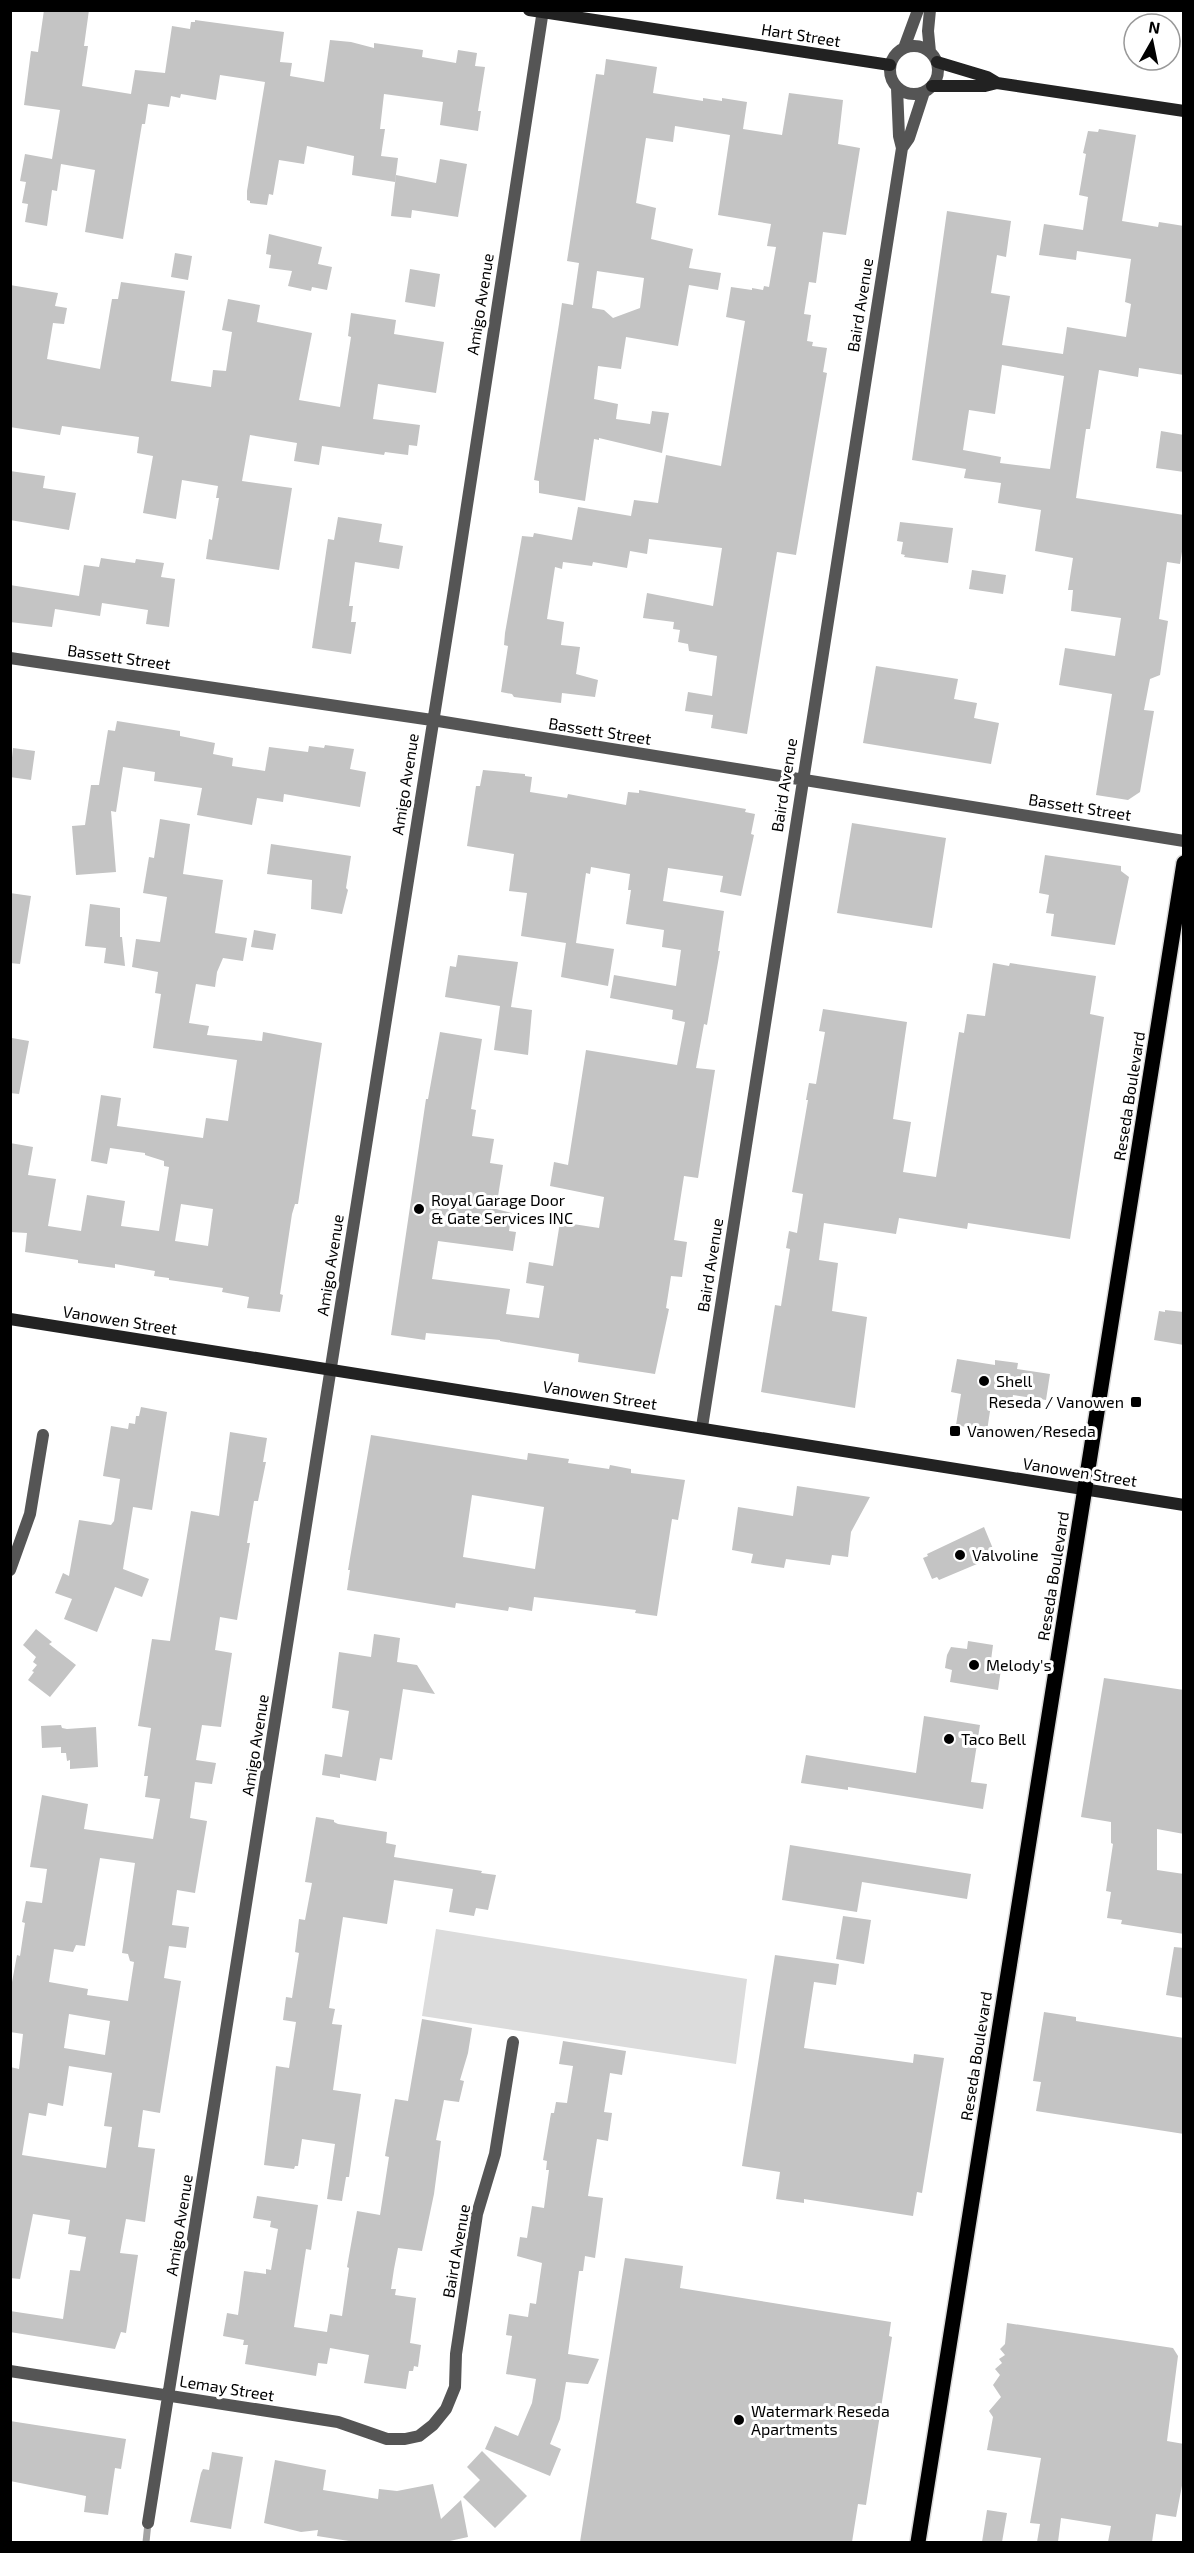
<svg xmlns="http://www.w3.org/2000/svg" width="1194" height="2553" font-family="'Exo 2',sans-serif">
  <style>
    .green { fill: #dcdcdc }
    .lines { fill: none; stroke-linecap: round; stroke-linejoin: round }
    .stream { stroke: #a3a3a3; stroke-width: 7 }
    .building { fill: #c4c4c4; fill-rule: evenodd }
    .primary-casing { stroke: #dbdbdb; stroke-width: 18 }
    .street { stroke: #555; stroke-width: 12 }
    .secondary { stroke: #222; stroke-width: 12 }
    .primary { stroke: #000; stroke-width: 15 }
    .poi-dot { fill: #000; stroke: #fff; stroke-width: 2 }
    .labels { text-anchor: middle; stroke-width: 6; stroke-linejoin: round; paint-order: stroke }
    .street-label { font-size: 16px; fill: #000; stroke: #fff }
    .poi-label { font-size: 16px; fill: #000; stroke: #fff; text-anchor: start }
  </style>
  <rect width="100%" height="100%" fill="#fff"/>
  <path class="green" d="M436,1929L747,1979L736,2064L422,2016Z"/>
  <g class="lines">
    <path class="stream" d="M146,2542L148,2523"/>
  </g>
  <path class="building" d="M44,10H89L84,46H88L82,86L131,94L135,70L165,73L172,26L190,29L191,22H195V20L284,32L280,62L292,63L290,76L324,82L330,40L351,42L374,48V43L423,50L422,57L456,63L458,50L477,53L475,66L485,67L478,111H481L478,131L440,125L443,102L384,94L380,129H385L381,156L398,158L395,182L352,175L354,156L307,146L304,164L279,160L273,195L269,194L267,205L250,203V201L247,200V191L265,82L220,75L216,100L181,94L180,98L171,96L169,107L148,104L145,124H142L123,239L85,232L95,170L61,164L57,191L52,190L47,226L25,222L28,204L22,203L26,182L20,181L25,154L52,159L60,110L24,105L31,51L38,52Z
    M606,59L657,67L653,93L703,101V98L722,101V98L747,102L743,129L782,135L789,93L843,100L838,144L860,148L846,235L823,232L816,283L809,282L804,314L811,315L807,341L813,342L812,346L827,348L823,372L827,373L796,555L777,552L747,734L711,728L713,715L685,711L688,692L712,696L717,656L689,651L688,644L678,642L680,630L673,629L674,622L643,618L647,593L713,606L722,548L649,539L647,554L630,551L627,568L593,562L592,566L563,562L562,569L555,567L547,619L564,622L561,645L580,647L576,674L598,680L595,697L562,693L561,703L514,697L512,694L501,692L508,646L504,645L505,633L522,536L533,537L534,533L572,540L578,507L631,516L634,500L658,503L666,455L721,466L745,321L726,317L731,287L752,290V288L763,290L764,286L769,287L776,247L767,246L771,224L718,215L730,135L675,126L673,142L646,138L636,203L656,208L651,239L693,249L689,268L721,273L718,290L689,285L678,346L626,337L621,369L598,366L594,399L618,404L616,419L650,424L652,411L669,413L662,453L599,438V440L594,439L585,501L539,493V481L534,480L559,324L562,303L573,305L579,263L567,261L596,74L604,75ZM597,271L644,278L640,308L613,318L604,310L592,308Z
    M1099,129L1136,135L1122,221L1158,227L1159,222L1184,226V375L1139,368L1138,377L1099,370L1090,429H1086L1076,498L1184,515V539L1180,564L1167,562L1159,619L1168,621L1160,675L1150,679L1144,710L1154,711L1140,792L1128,800L1096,795L1112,694L1059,685L1065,648L1115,656L1121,618L1071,611L1073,590H1068L1073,558L1035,551L1041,510L998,503L1001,483L964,478L966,469L912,460L947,211L1011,221L1006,257L997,255L991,293L1010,296L1002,345L1063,354L1067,327L1126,337L1131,304L1125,302L1131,259L1077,251L1076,260L1039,255L1044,224L1083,230L1088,197L1079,195L1086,154L1083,153L1088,131L1098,132ZM1002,365L1064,376L1050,469L1000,463L1001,457L963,450L969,410L995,414Z
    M440,159L467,164L458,217L412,210L411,218L391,216L396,175L436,183Z
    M269,234L322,247L318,264L332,267L327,290L312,287L311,291L288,286L292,271L269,268L271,255L266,254Z
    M175,253L192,256L188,280L171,277Z
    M410,269L440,274L435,307L405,302Z
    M121,282L185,291L171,381L211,387L213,370L226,371L232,332L222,330L228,299L260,305L257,322L312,333L299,400L340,407L351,337L348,336L351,313L396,320L394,334L444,342L436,393L378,384L373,419L420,425L417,446L409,445L408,455L385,452L384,455L322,446L319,465L294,461L297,443L250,435L242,481L292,488L279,570L206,559L209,539L212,540L219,498H216L218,486L182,480L176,519L143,513L153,456L137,453L139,437L62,426L60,435L10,427V285L58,293L55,306L67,308L64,324L53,323L47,359L100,369L112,299H118Z
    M1161,431L1184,435V472L1156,468Z
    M10,471L45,476L43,488L76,493L69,530L10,520Z
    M338,517L382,524L379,542L403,546L399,569L355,562L349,606H353L351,622H356L351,654L312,648L328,539L334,540Z
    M900,522L953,528L948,563L904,557L905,555L901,554L903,542L897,541Z
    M101,558L135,563L136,559L164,563L161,577L175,579L169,627L146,624L148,610L102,603L100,616L55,609L52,627L10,622V585L79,596L84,565L99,567Z
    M972,570L1006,575L1003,594L969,589Z
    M876,666L958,679L954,699L977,703L974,718L999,723L991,764L863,743Z
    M117,721L180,731V736L215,743L213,754L233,758L232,766L265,771L269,747L308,752L309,746L324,748L325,745L354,749L350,769L366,772L360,807L284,794L283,802L257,798L252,825L197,815L202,788L154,781L155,772L123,767L116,812L111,811L116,872L76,875L72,826L85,825L91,785H99L108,730L115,731Z
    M13,748L35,751L31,780L10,777Z
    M483,770L525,774V776L532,777L530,792L567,798L568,794L626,805L628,792L639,793V790L746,809L745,812L755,814L751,834L754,835L741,896L720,892L723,876L668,868L663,901L724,911L718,951H720L707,1025L704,1024L696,1068L715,1070L698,1178L684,1176L674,1240L687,1242L682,1277L671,1276L666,1308L669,1309L655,1374L578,1362L579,1354L500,1341V1340L426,1333L425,1340L391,1335L426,1099H428L440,1032L482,1039L471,1109L476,1110L472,1136L494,1139L490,1163L503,1165L496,1209L512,1213L509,1231L516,1232L513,1251L438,1241L432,1279L510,1289L506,1314L539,1318L544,1286L526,1283L529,1262L553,1266L560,1222L599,1228L604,1197L550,1186L554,1162L568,1165L586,1050L677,1065L685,1022L672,1019L673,1010L610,998L614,975L676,986L681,950L662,947L664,930L626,924L631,890H628L630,874L591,867L590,874L586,873L576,943L614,949L608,986L561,977L566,943L521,936L527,893L509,891L514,854L467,846L476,786H480Z
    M160,819L190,824L183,874L223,880L215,933L247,938L243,961L223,958L217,972L215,987L196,984L189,1023L209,1026L207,1035L262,1041L263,1032L322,1043L298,1204H295L292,1214L280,1294L283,1295L280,1312L247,1308L249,1297L222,1292L223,1288L169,1280V1278L154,1276L155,1271L115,1264V1268L78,1263V1260L25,1252L27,1233L10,1232V1143L33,1147L28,1175L56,1179L48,1226L81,1231L87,1195L125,1201L121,1226L159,1231L169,1167L164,1166V1161L145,1155V1153L110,1148L107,1164L91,1161L101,1095L121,1098L117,1126L203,1138L206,1118L228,1121L237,1060L153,1048L161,994L155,993L158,972L132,967L136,939L160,942L167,897L143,893L149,857L154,858ZM181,1204L213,1209L208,1246L175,1241Z
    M852,823L946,838L932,928L837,913Z
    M271,844L351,856L346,888L348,890L342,914L311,909L312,880L267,874Z
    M1045,855L1121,866V871L1129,877L1115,945L1051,936L1054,914L1046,913L1049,895L1039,893Z
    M10,893L31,896L20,964L10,963Z
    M90,904L120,908V937H122L125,966L104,963L106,948L85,946Z
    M254,930L276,934L273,950L251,947Z
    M458,955L518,962L511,1007L532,1010L528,1055L494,1050L500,1006L445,997L450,966L456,967Z
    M993,963L1009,966L1010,963L1096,976L1090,1014L1104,1017L1070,1239L968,1223L967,1229L899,1218L896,1234L824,1223L819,1260L838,1263L832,1311L867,1317L855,1408L761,1392L775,1305L781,1306L790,1249L786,1248L789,1231L797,1233L803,1194L792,1192L808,1100H806L809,1083L816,1084L825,1032L819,1031L823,1009L907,1022L893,1119L911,1122L903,1172L936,1177L959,1032L964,1033L967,1014L985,1016Z
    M12,1038L29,1041L19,1094L10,1093Z
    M1165,1310L1184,1312V1345L1154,1340L1159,1311L1165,1312Z
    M957,1359L995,1365V1360L1018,1363L1017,1369L1050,1374L1046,1400L1013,1395L1012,1401L992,1398L987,1431L956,1425L961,1394L951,1392Z
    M141,1407L167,1412L152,1510L133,1507L123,1569L149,1579L142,1597L115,1587L97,1632L64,1619L72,1599L55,1593L63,1573L69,1576L79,1520L111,1525L114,1521L120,1479L103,1476L111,1426L128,1429L129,1423L135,1424L136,1416H139Z
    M230,1432L267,1438L263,1462H266L258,1501H254L247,1543H250L237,1620L220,1617L215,1650L232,1653L221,1727L202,1725L196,1760L216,1763L212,1784L195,1782L190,1818L207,1821L195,1893L177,1890L172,1925L189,1927L186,1948L169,1946L164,1978L181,1981L160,2113L143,2110L138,2147L155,2149L145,2222L126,2219L120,2253L138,2255L126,2333L121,2332L115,2349L10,2332V2311L63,2319L70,2270L80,2271L86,2237L68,2234L70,2220L33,2214L20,2279L10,2278V2067L19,2069L23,2034L10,2032V1993L17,1955L20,1956L25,1923L22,1922L26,1901L42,1903L47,1869L30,1867L42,1795L88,1804L84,1829L153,1839L160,1799L145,1797L148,1776H144L151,1728L138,1726L152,1639L170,1641L191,1511L219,1516ZM100,1858L135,1863L122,1953L128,1954L130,1961L134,1962L128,2001L87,1995L88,1989L49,1982L54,1949L73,1952L76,1945L85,1946ZM69,2014L110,2021L105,2055L64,2048ZM69,2066L112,2073L104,2126L112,2127L106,2168L22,2155L29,2113L46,2116L48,2103L63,2106Z
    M371,1435L527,1460L528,1453L569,1459L568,1463L609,1469L610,1465L631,1469V1473L685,1480L678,1520L672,1519L657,1616L635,1613L636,1610L534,1597L532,1611L509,1607L508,1611L456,1603L455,1608L347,1590L350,1570H348ZM472,1495L544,1507L535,1569L463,1557Z
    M797,1486L870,1497L851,1532L848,1557L832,1555L830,1565L786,1559L784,1568L751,1563L753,1554L732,1550L738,1507L793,1516Z
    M984,1527L996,1556L939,1580L937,1577L932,1579L923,1558L928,1556L927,1554Z
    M36,1629L52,1642L49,1644L76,1665L50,1697L28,1680L34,1672L32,1671L37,1665L33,1662L36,1657L23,1645Z
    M374,1634L400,1638L397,1662L417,1665L435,1694L403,1689L392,1760L380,1758L376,1781L340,1774V1778L322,1775L325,1754L342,1757L349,1711L332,1708L339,1652L371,1657Z
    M968,1641L993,1645L991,1660L1002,1662L998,1690L950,1682L952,1670L945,1668L947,1655L951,1647L967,1649Z
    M1104,1678L1184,1690V1834L1157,1829V1870L1184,1874V1934L1121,1924L1122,1920L1107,1918L1111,1892L1106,1891L1113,1844L1111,1843V1822L1081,1817Z
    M924,1716L980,1725L971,1782L987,1784L983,1809L848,1787V1790L801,1783L806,1755L916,1773Z
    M61,1725L62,1728L67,1729L96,1727L98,1767L70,1769V1760L67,1761L66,1753H61V1747L42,1748L41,1726Z
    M316,1817L334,1820V1822L338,1824L387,1832L386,1843L396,1845L394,1857L482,1871L481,1873L496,1875L488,1910L476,1908L474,1916L449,1912L453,1889L394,1880L387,1924L343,1917L329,2008L335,2009L332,2024L342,2025L333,2090L361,2094L349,2177H346L342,2201L327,2199L335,2144L302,2139L298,2166H295L294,2169L264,2165L276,2066L289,2068L296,2022L283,2020L286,1997L292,1998L299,1953L295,1952L299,1919L305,1920L312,1883L305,1882Z
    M790,1845L971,1874L967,1899L862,1882L857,1912L782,1900Z
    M843,1916L871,1920L864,1964L836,1959Z
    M1174,1947L1184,1948V1998L1166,1995Z
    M775,1955L839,1964L836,1985L814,1982L804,2048L913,2063L914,2054L944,2058L922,2193L917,2192L913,2216L804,2199V2203L776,2199L780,2172L742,2166Z
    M1044,2012L1076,2017V2021L1184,2038V2134L1036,2111L1041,2082L1033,2081Z
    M422,2019L472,2028L468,2053L460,2080L464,2081L459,2102L444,2100L436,2140L441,2141L434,2194L422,2251L398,2248L394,2269L391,2289H396L395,2295L416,2298L410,2343L421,2345L418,2367L414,2366L413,2371H409L406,2389L364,2383L369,2355L330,2348L327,2364L318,2363L316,2376L245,2364L248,2345H243L244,2340L223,2336L227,2313L238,2315L244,2271L266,2274V2269L271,2270L278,2229L270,2227L271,2221L253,2218L257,2196L318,2205L311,2250L306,2249L294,2327L327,2332L330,2314L342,2316L349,2268L347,2267L357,2211L380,2215L389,2157L385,2156L395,2099L408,2101Z
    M563,2041L626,2051L622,2075L610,2073L604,2112L612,2113L608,2141L597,2139L588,2196L603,2198L595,2258L585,2256L583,2271H579L568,2354L599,2359L588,2384L566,2382L560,2419L550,2444L561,2449L550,2476L485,2449L495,2426L518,2436L532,2403L536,2379L506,2374L512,2336L506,2335L509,2314L528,2317L530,2303L536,2304L542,2263L517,2256L520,2237L527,2238L532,2206L544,2208L549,2170H546L547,2161L543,2160L551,2113H554L556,2102L567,2103L573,2066L559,2064Z
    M625,2258L683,2266L680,2288L891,2322L889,2336L892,2337L866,2505L858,2504L852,2542H580Z
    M1007,2323L1173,2348L1178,2356L1167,2441L1184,2444V2475L1176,2517L1156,2514L1152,2542H1108L1111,2526L1061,2518L1058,2542H1037L1040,2524L1030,2523L1041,2458L987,2450L993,2417L989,2411L1001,2397L993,2385L1000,2375L995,2369L1002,2363L999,2359L1005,2355L1000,2349L1005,2344Z
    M10,2421L126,2439L121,2469L115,2468L108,2515L84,2512L86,2496L10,2481Z
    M482,2451L527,2496L495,2528L463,2497L480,2480L467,2467Z
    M212,2452L243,2457L231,2529L190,2522L201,2473L203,2469L209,2470Z
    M275,2460L326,2470L323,2490L378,2499L379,2489L397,2491L433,2484L441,2519L461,2500L468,2537L445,2542H348L349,2541L317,2536L318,2530L301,2532L264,2523Z
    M987,2510L1007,2513L1002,2542H982Z"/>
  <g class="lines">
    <g class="primary-casing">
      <path id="primary" d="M918,2542L1184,863"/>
    </g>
    <path class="street" d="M930,10L928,31L930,52
      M890 70a24 24 0 1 1 48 0a24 24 0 1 1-48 0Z
      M904,48L918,10
      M902,148L909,138L924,92
      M10,658L432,720L1184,841
      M702,1427L902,148L899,136L897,88
      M10,1570L30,1514L43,1435
      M10,2371L338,2422L387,2439H405L419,2436L433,2425L446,2409L455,2387L456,2354L477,2214L495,2154L513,2042
      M148,2523L454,590L543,10"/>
    <path class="secondary" d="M529,10L890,65
      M937,62L987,77L997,83L1184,111
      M932,86H985L997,83
      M10,1319L1184,1505"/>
    <use href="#primary" class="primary"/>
  </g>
  <g class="poi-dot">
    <circle cx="419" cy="1209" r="6"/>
    <circle cx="984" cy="1381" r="6"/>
    <rect x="1130" y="1396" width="12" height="12" rx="3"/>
    <rect x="949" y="1425" width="12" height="12" rx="3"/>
    <circle cx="960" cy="1555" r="6"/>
    <circle cx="974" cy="1665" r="6"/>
    <circle cx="949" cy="1739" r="6"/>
    <circle cx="739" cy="2420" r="6"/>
  </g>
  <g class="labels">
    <g class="street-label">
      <text transform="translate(801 35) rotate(9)" y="6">Hart Street</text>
      <text transform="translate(480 304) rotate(-81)" y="6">Amigo Avenue</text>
      <text transform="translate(860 305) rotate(-81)" y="6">Baird Avenue</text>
      <text transform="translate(119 657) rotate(8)" y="6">Bassett Street</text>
      <text transform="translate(600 731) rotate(9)" y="6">Bassett Street</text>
      <text transform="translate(405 784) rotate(-81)" y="6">Amigo Avenue</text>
      <text transform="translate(784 785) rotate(-81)" y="6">Baird Avenue</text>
      <text transform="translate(1080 807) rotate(9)" y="6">Bassett Street</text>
      <text transform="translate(1129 1096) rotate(-81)" y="6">Reseda Boulevard</text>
      <text transform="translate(330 1265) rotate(-81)" y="6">Amigo Avenue</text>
      <text transform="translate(710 1265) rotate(-81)" y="6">Baird Avenue</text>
      <text transform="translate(120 1320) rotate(9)" y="6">Vanowen Street</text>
      <text transform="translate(600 1395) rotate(9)" y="6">Vanowen Street</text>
      <text transform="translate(1080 1472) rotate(9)" y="6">Vanowen Street</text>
      <text transform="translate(1053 1576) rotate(-81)" y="6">Reseda Boulevard</text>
      <text transform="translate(255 1745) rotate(-81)" y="6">Amigo Avenue</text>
      <text transform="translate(976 2056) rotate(-81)" y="6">Reseda Boulevard</text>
      <text transform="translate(179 2225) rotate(-81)" y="6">Amigo Avenue</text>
      <text transform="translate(456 2251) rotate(-80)" y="6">Baird Avenue</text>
      <text transform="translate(227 2388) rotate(9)" y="6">Lemay Street</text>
    </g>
    <g class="poi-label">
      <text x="431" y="1206">Royal Garage Door<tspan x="431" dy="18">&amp; Gate Services INC</tspan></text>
      <text x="996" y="1387">Shell</text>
      <text x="1124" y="1408" text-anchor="end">Reseda / Vanowen</text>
      <text x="967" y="1437">Vanowen/Reseda</text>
      <text x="972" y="1561">Valvoline</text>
      <text x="986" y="1671">Melody's</text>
      <text x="961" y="1745">Taco Bell</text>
      <text x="751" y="2417">Watermark Reseda<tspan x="751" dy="18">Apartments</tspan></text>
    </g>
  </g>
  <rect width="1194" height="2553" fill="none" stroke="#000000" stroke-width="24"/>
  <g transform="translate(1152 42) rotate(9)"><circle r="28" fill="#ffffff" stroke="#999999" stroke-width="1.5"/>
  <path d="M0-4.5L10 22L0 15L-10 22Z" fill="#000000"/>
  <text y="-9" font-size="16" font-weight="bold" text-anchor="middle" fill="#000000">N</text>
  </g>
</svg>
